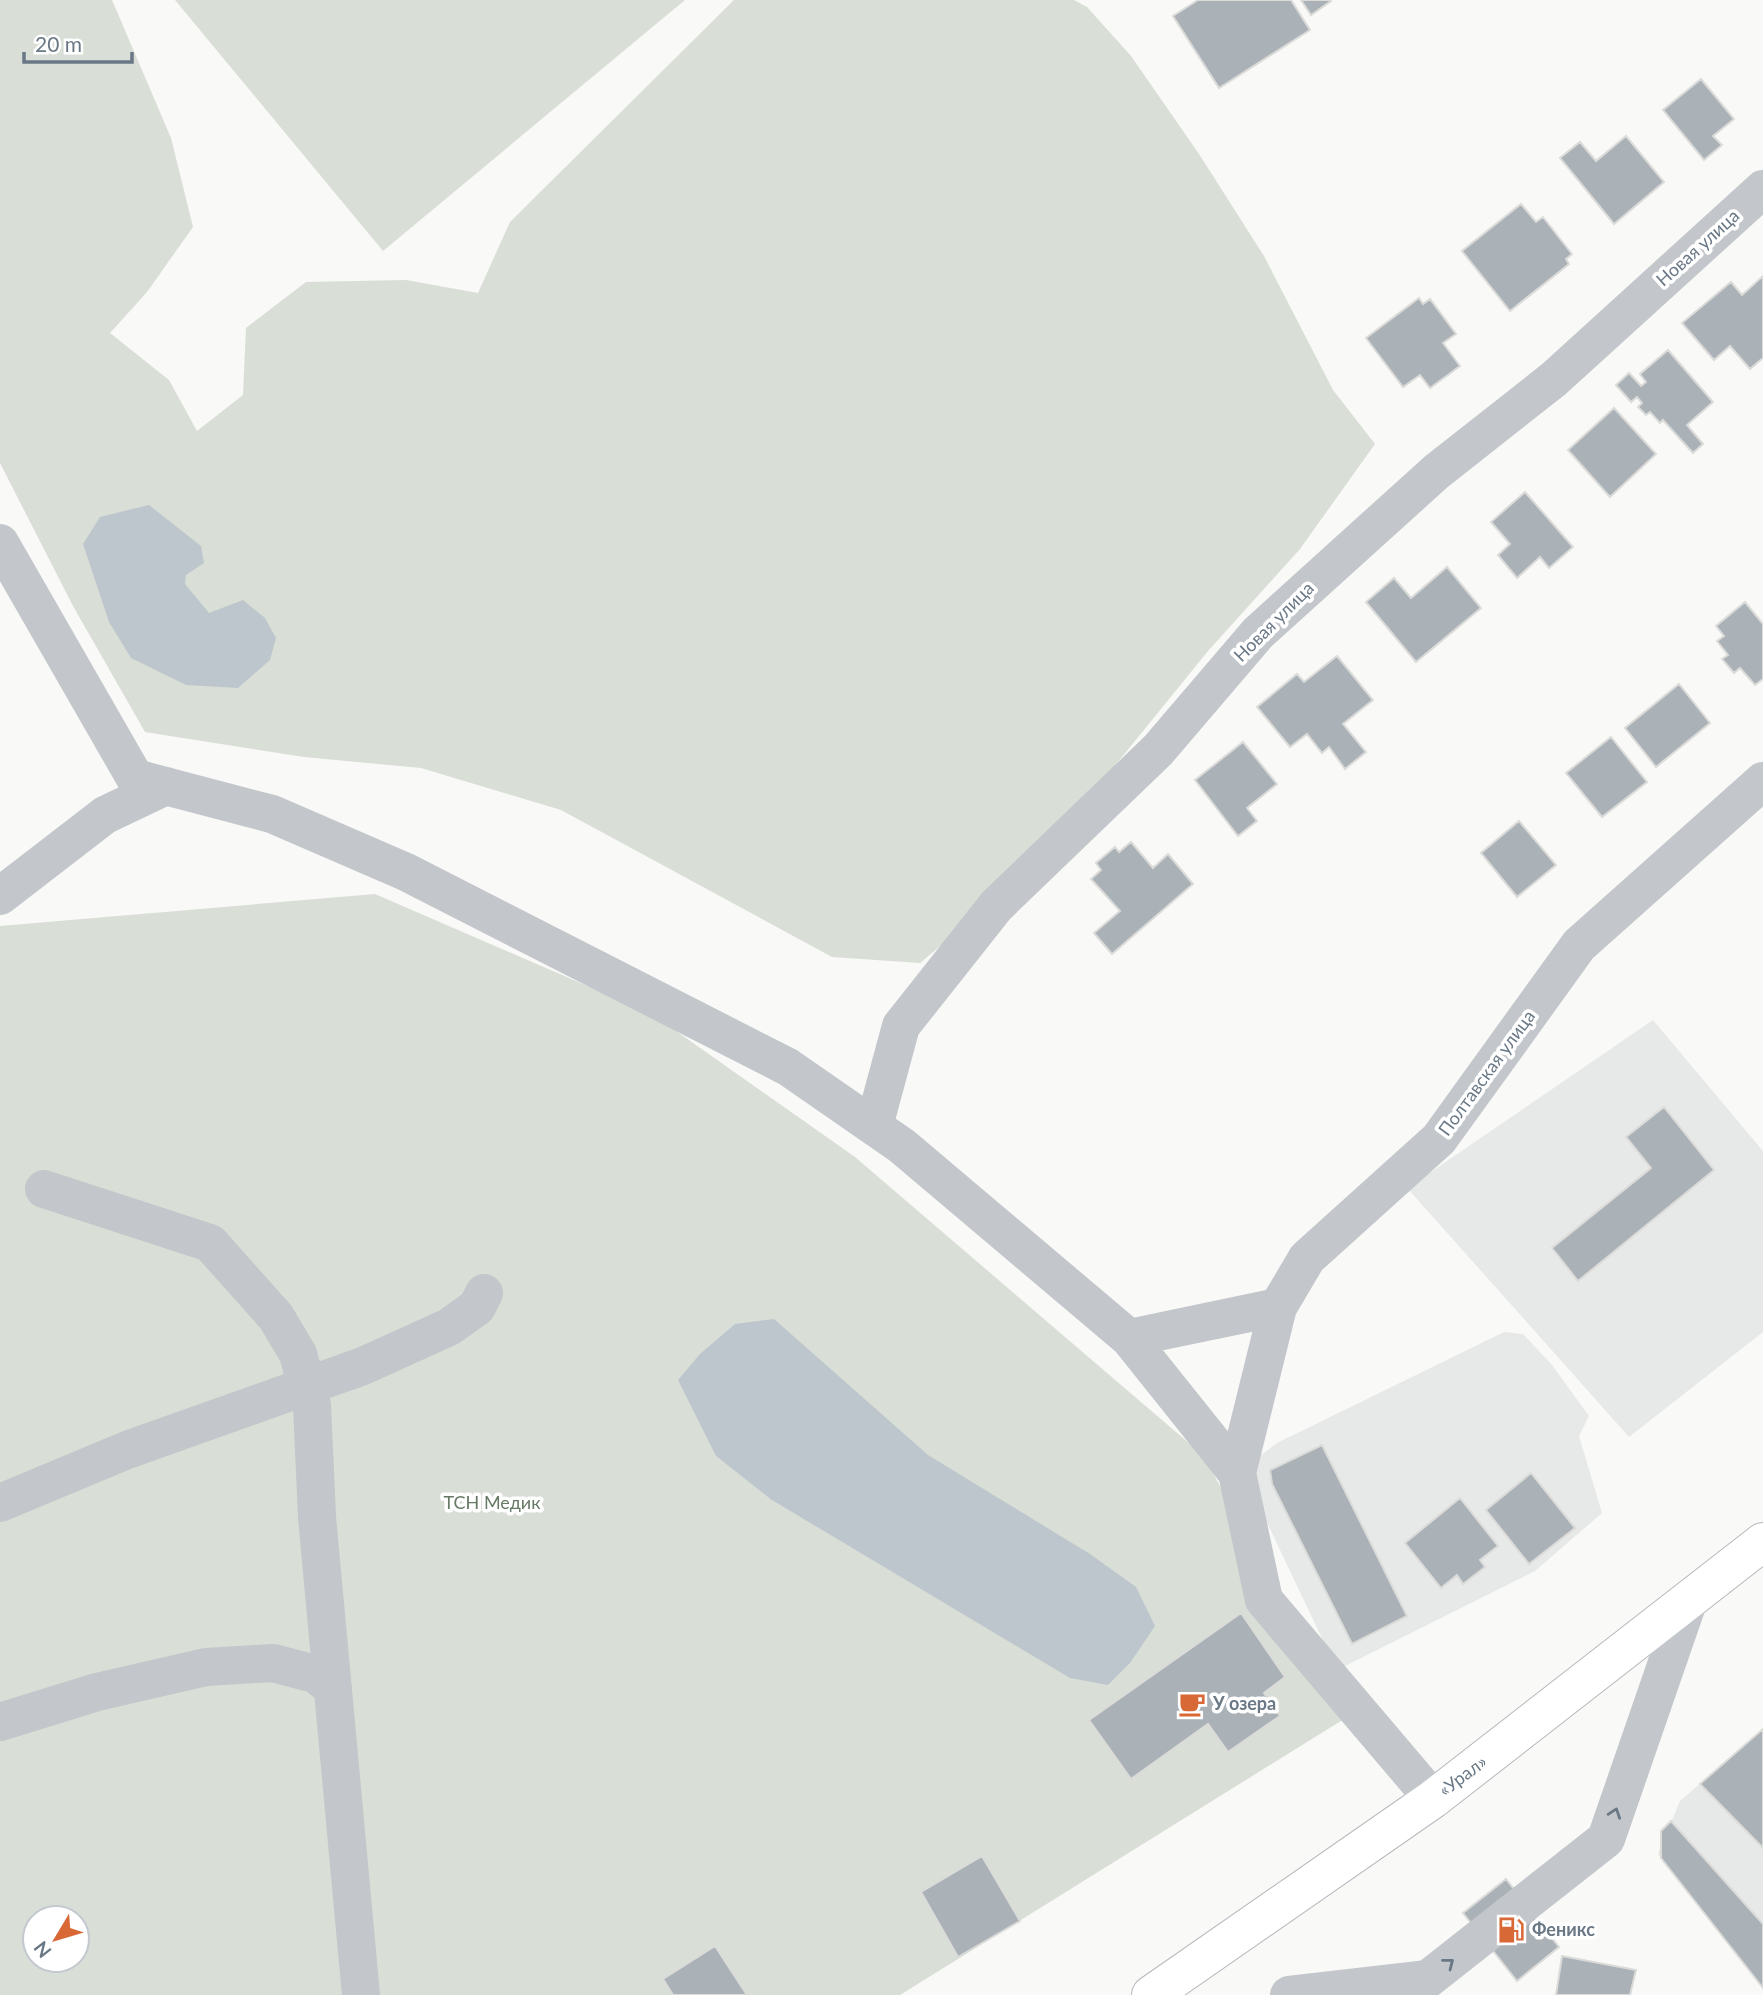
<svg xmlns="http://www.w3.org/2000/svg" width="1763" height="1995" font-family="Lato,sans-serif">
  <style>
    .built { fill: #e7e8e8 }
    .green { fill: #d9ded6; fill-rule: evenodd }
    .water { fill: #bdc6cc }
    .building { fill: #aab1b7; stroke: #dbdbd9; stroke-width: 2 }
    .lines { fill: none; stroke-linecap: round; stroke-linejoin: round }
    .highway-casing { stroke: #b6b9bd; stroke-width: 40 }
    .minor { stroke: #c3c6ca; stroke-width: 38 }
    .highway { stroke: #fff; stroke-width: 38 }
    .oneway { stroke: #6a7886 }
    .labels { text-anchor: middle; stroke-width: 7; stroke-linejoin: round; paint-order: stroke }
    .street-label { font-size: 18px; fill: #6a7886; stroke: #fff }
    .park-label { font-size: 18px; fill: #667965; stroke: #fff }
    .poi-label { font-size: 18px; font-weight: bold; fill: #6a7886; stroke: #fff; text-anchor: start }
  </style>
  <rect width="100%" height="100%" fill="#f9f9f7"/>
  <path class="built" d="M1653,1020L1763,1151V1332L1629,1437L1409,1190L1428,1174Z
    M1504,1332L1523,1334L1552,1365L1589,1416L1579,1436L1602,1513L1535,1571L1337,1670L1252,1491L1256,1459L1277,1443Z
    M1763,1729V1988L1658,1854L1680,1801Z"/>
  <path class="green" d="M0,0H112L171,138L193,227L147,292L110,333L169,380L197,431L243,395L246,328L306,282L406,280L478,293L510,222L734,0H1074L1087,7L1131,56L1199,154L1264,256L1333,390L1375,444L1300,549L1208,651L1083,805L969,922L920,963L832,957L561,810L421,768L304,757L145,732L73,606L0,463Z
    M175,0H685L383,251Z
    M375,894L652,1014L855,1157L1204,1456L1344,1719L900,1995H0V926ZM35,1918H77V1960H35Z"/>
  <path class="water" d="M149,505L201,546L204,563L186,575L185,584L209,613L243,600L265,618L276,638L270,660L238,688L186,685L131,658L109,622L83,544L100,517Z
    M774,1319L928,1455L1090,1554L1136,1587L1155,1626L1130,1663L1108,1685L1070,1678L772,1500L716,1456L678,1380L700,1354L735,1324Z"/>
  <path class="building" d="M1198,0H1291L1310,30L1219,88L1173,16Z
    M1301,0H1330L1331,1L1311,15Z
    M1701,79L1734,119L1713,136L1722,145L1704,160L1663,110Z
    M1626,136L1664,182L1614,224L1560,158L1580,142L1596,161Z
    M1521,204L1536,222L1543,217L1572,254L1566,259L1569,264L1510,311L1462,251Z
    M1763,276V358L1750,369L1730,346L1714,360L1682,323L1731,282L1742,295Z
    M1419,298L1423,304L1430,299L1456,334L1443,343L1460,366L1430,388L1420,375L1403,387L1366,338Z
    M1668,350L1713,402L1687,425L1703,444L1693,453L1663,420L1660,423L1650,412L1646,415L1638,407L1642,403L1637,397L1631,402L1616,385L1629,373L1641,386L1646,382L1640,374Z
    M1614,408L1656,454L1610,497L1568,450Z
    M1525,492L1573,547L1549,568L1540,557L1517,578L1498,555L1510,544L1491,522Z
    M1447,567L1481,608L1416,662L1366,602L1394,578L1411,598Z
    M1745,602L1763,624V679L1755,685L1740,668L1734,673L1722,659L1728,655L1717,641L1724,636L1716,626Z
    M1337,656L1373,700L1343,724L1366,752L1345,769L1329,747L1322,753L1307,734L1290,747L1257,707L1297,674L1304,682Z
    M1679,684L1710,723L1656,767L1625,728Z
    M1611,737L1647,782L1602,817L1566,773Z
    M1243,742L1277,784L1247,808L1257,821L1238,836L1195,780Z
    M1519,821L1556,865L1517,897L1481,853Z
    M1131,842L1153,868L1168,854L1193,884L1112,954L1094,933L1120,911L1091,879L1101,870L1096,863L1115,847L1119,852Z
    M1664,1107L1714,1170L1578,1281L1552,1248L1651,1168L1626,1137Z
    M1322,1445L1407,1616L1352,1644L1272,1484L1270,1470Z
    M1531,1473L1575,1528L1529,1564L1486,1510Z
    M1460,1498L1498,1546L1480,1560L1485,1567L1463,1584L1457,1575L1441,1588L1405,1543Z
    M1241,1613L1285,1677L1264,1693L1280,1716L1228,1752L1208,1724L1131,1779L1089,1720Z
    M1763,1729V1848L1700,1784Z
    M1671,1821L1763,1924V1988L1661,1858V1831Z
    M982,1856L1020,1921L958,1957L921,1892Z
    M1506,1879L1559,1947L1517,1981L1463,1913Z
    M715,1946L747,1995H673L663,1979Z
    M1562,1956L1636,1970L1630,1995H1556Z"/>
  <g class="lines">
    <g class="highway-casing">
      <path id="highway" d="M1151,1995L1433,1799L1763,1542"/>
    </g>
    <path class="minor" d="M0,543L135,778L272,814L406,872L788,1067L902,1146L1129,1338L1237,1473L1264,1600L1433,1799
      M0,896L105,815L166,786
      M874,1126L901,1026L996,906L1158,750L1258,633L1436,472L1554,379L1763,189
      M44,1189L210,1243L276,1317L298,1354L312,1405L317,1517L361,1995
      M1129,1338L1278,1307
      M1237,1473L1278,1307L1307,1258L1439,1139L1579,945L1763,781
      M0,1503L127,1450L363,1366L449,1327L477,1307L484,1293
      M0,1722L97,1692L206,1667L273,1663L315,1674L333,1688
      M1289,1995L1428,1979L1606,1839L1688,1602"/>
    <use href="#highway" class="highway"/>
  </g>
  <defs><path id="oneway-chevron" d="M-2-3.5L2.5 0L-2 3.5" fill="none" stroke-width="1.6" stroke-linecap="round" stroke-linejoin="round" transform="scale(1.75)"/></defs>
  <g class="oneway">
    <use href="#oneway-chevron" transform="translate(1615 1813) rotate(-71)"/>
    <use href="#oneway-chevron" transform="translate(1449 1963) rotate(-38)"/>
  </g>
  <defs>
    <g id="cafe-bare" transform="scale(2.1)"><path d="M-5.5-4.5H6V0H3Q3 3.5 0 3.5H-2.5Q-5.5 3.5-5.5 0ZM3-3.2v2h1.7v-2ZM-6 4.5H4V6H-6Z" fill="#d96837" stroke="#fff" stroke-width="2.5" paint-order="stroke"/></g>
    <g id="fuel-bare" transform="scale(2.1)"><path d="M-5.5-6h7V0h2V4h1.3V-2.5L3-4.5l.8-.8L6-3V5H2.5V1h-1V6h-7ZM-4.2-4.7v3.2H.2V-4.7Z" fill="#d96837" stroke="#fff" stroke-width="2.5" paint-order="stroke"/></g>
  </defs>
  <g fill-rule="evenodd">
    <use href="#cafe-bare" x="1192" y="1704"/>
    <use href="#fuel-bare" x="1511" y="1930"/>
  </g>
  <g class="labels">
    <g class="street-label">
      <text transform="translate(1698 248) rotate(-42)" y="6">Новая улица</text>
      <text transform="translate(1274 622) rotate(-45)" y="6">Новая улица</text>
      <text transform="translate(1487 1073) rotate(-54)" y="6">Полтавская улица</text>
      <text transform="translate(1463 1776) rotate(-37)" y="6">«Урал»</text>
    </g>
    <g class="park-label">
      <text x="492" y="1509">ТСН Медик</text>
    </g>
    <g class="poi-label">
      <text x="1213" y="1710">У озера</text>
      <text x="1532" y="1936">Феникс</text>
    </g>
  </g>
  <g transform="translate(56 1939) rotate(232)"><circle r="33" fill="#ffffff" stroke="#c3c9cf" stroke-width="2"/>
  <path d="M0-5L12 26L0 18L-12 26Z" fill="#d96837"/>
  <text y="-10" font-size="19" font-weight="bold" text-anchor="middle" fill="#6a7886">N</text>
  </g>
  <path d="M24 52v10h108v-10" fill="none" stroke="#6a7886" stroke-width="3.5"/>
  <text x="35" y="52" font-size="21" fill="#6a7886" stroke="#ffffff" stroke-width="5" paint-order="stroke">20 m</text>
</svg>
